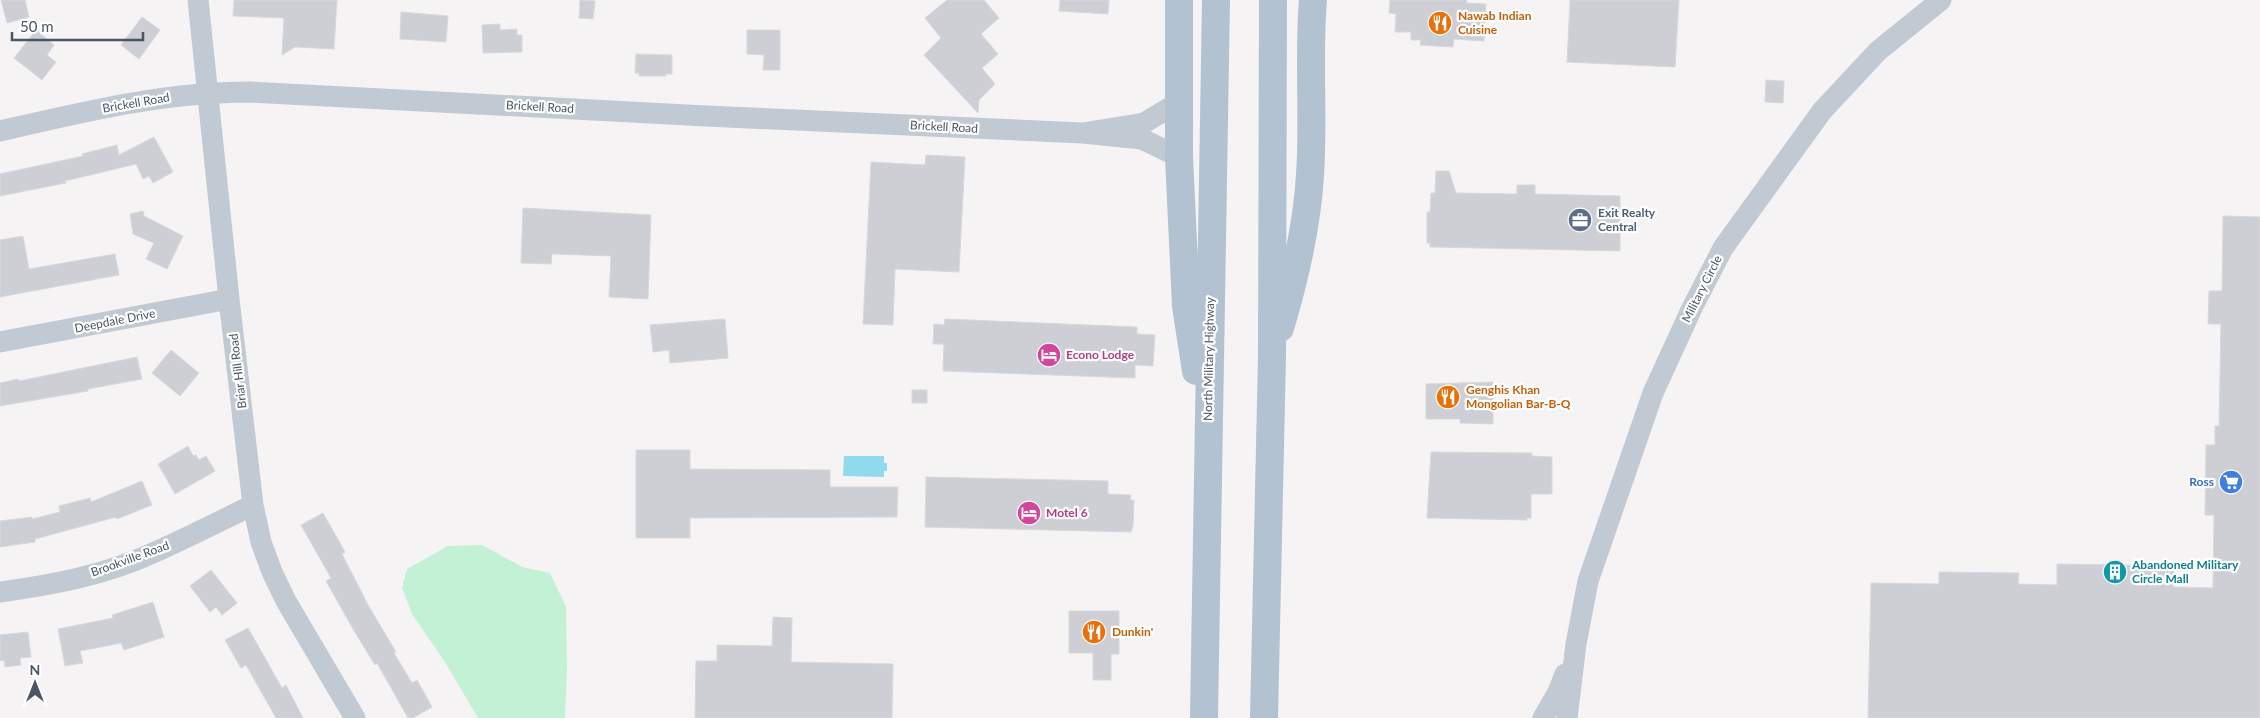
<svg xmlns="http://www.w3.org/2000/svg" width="2260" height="718" font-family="Lato,sans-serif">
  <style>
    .green { fill: #c3f1d5 }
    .water { fill: #90daee }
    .building { fill: #cdcfd5; stroke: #d7d9de }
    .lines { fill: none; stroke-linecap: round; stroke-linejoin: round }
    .street { stroke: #c1cad2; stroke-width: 21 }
    .primary { stroke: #b3c2d1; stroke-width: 28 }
    .labels { text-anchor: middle; stroke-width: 4.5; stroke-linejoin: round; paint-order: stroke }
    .food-label { font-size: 12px; font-weight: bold; fill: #c56008; stroke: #fff; text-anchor: start }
    .street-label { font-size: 12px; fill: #4a5661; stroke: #fff }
    .service-label { font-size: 12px; font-weight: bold; fill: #4e5e75; stroke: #fff; text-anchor: start }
    .hotel-label { font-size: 12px; font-weight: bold; fill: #b23c85; stroke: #fff; text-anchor: start }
    .shop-label { font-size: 12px; font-weight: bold; fill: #366cbe; stroke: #fff; text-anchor: end }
    .culture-label { font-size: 12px; font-weight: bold; fill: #0d838f; stroke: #fff; text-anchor: start }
  </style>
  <rect width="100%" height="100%" fill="#f5f3f3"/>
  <path class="green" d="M482,545L522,567L550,573L566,607L567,670L565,718H478L445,662L412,614L402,588L407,569L448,546Z"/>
  <path class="water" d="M844,456H884V463H887V471H884V477L843,476Z"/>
  <path class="building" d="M1,0H25L29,17L7,23Z
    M234,0H337L334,49L295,47L282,55L284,18L233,16Z
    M580,0L595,1L593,19L579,18Z
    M947,0H984L999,18L981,34L998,54L982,68L995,84L979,100L978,113L924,55L941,38L925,18Z
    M1060,0H1109L1108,14L1059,11Z
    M1390,0H1467L1466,3L1486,4L1484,41L1454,39L1453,47L1420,45L1421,40H1411V32H1395L1396,14L1389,13Z
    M1570,0H1679L1675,67L1567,62Z
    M401,12L448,16L446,42L400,39Z
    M142,17L160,30L139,59L121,45Z
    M500,24V30L517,29V35H522V52L483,53L482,25Z
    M36,30L54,45L47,55L56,62L42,80L14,58Z
    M747,30H780V70H763L764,55L747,54Z
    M636,54L672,55V74H666V76H639V73H635Z
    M1766,80L1784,81L1783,103L1765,102Z
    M154,137L173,172L153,183L149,176L143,179L136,164L65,181L66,183L0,196V174L83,156L82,154L117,145L119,155Z
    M926,155L965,157L959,272L895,269L893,325L863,324L871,162L925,165Z
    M1436,171H1449L1456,193L1517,194V185H1535V194L1620,196V251L1430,247V243H1427V212H1430L1431,193H1435Z
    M523,208L651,215L648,299L609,297L611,256L552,254L551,264L521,263Z
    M143,211L144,216L183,236L167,269L146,259L154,243L133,234L130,214Z
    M2223,216L2260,217V718H1868L1871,583L1939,584V572L2019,573L2018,584L2057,585V564L2174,566L2173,587L2213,588L2214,515H2205L2206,445H2215V426H2219L2221,324H2208L2209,291H2222Z
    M23,236L29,269L115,254L119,275L0,297V240Z
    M725,319L728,358L670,363L669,350L653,352L650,325Z
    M945,319L1137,327V334L1155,335L1153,366L1135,365V378L943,371L944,344H933L934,324L944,325Z
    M171,350L199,373L180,396L152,373Z
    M137,357L142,379L88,389V391L0,406V383L18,379L19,381Z
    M1493,382V424L1460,423V419H1426V384Z
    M912,390H927V403H912Z
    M188,446L193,456L196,455L199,460L206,456L215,471L175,494L158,464Z
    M636,450H690V469L830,470V487H898L897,517L690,518V538H636Z
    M1431,452L1532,453V456L1552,457V494H1531V518H1527V520L1427,518Z
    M926,477L1108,481V494L1131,495L1130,500H1134L1133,526L1131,532L925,527Z
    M142,481L152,505L117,519L116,517L35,539V542L0,547V521L32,517V519L60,512L59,506L90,498L91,502Z
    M323,513L345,552L342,554L368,605L396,652L394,653L412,683L417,680L432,707L413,718H408L377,663L375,665L353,629L326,581L331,578L301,525Z
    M211,570L237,603L222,615L216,607L210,612L190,586Z
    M153,602L164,637L124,650L121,643L80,651L83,663L65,666L58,629L113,618L112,615Z
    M1069,611H1119V654H1111V680H1093V653H1069Z
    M773,617L792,618L791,662L893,664L892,718H695L696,661H717V645L772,646Z
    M248,628L282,688L286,685L303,718H276L246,665L241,668L225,640Z
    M28,632L31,657L20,658L21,665L5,667L4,660L0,661V635Z"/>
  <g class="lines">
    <path class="street" d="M198,0L229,299L253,505L261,542L272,572L286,601L355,718
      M1179,102L1144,123L1083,133L1142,139L1179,157
      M0,131C83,112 164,92 250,92L706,116L1083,133
      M0,342L229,299
      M0,592C52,585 105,575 153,553C187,538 220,521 253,505
      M1543,718L1558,692L1565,674
      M1567,718L1576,644L1588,581L1653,393L1692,308L1723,248L1822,111L1878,51L1941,0"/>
    <path class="primary" d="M1179,0V157L1186,306L1196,371
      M1280,328C1295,278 1307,227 1310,175C1314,117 1308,58 1313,0
      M1204,718L1216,0
      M1264,718L1272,356L1273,0"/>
  </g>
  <defs>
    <g id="restaurant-disc" transform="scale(1.25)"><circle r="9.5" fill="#e8710a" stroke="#fff"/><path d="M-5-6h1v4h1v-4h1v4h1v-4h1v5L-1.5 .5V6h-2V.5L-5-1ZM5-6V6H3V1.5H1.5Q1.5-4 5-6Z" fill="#fff"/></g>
    <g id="office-disc" transform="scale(1.25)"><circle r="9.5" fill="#5c6f8a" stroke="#fff"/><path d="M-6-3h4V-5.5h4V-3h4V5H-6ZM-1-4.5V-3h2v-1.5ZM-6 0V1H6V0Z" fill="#fff"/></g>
    <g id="hotel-disc" transform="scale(1.25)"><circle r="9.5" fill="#d1479c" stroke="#fff"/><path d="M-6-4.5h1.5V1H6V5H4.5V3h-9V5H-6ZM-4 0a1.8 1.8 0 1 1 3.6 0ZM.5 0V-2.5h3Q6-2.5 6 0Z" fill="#fff"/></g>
    <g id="supermarket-disc" transform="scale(1.25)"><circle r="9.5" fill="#3f7fe0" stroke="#fff"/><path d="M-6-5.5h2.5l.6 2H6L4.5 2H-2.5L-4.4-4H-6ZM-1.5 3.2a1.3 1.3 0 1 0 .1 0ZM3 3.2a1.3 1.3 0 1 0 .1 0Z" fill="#fff"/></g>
    <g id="building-disc" transform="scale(1.25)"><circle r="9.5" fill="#0f9aa8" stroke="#fff"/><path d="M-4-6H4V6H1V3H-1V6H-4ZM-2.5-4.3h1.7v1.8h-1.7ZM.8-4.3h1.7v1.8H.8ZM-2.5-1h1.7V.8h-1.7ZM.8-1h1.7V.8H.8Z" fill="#fff"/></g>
  </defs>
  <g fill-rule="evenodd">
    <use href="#restaurant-disc" x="1440" y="23"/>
    <use href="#office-disc" x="1580" y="220"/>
    <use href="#hotel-disc" x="1049" y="355"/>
    <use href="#restaurant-disc" x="1448" y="397"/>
    <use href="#supermarket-disc" x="2231" y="482"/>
    <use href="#hotel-disc" x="1029" y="513"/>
    <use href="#building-disc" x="2115" y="572"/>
    <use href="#restaurant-disc" x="1094" y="632"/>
  </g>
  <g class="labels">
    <g class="food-label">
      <text x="1458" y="20">Nawab Indian<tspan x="1458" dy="14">Cuisine</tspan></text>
      <text x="1466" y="394">Genghis Khan<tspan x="1466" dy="14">Mongolian Bar-B-Q</tspan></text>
      <text x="1112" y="636">Dunkin'</text>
    </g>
    <g class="street-label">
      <text transform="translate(136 103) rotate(-10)" y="4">Brickell Road</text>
      <text transform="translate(540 107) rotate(3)" y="4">Brickell Road</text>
      <text transform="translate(944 127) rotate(3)" y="4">Brickell Road</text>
      <text transform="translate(1702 289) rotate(-63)" y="4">Military Circle</text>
      <text transform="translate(115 321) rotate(-11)" y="4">Deepdale Drive</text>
      <text transform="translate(1209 359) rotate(-89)" y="4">North Military Highway</text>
      <text transform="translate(238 371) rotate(-97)" y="4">Briar Hill Road</text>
      <text transform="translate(130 559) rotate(-20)" y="4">Brookville Road</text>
    </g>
    <g class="service-label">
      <text x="1598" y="217">Exit Realty<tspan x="1598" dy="14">Central</tspan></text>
    </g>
    <g class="hotel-label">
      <text x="1066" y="359">Econo Lodge</text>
      <text x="1046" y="517">Motel 6</text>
    </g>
    <g class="shop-label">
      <text x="2214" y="486">Ross</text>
    </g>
    <g class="culture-label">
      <text x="2132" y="569">Abandoned Military<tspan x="2132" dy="14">Circle Mall</tspan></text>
    </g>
  </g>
  <g transform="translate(35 683)" stroke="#ffffff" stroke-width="4" paint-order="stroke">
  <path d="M0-4L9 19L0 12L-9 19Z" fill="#4a5661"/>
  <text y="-8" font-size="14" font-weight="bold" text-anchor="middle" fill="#4a5661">N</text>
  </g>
  <path d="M12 32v8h131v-8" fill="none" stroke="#4a5661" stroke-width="2.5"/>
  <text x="20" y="32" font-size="15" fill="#4a5661" stroke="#ffffff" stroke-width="4" paint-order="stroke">50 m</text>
</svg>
